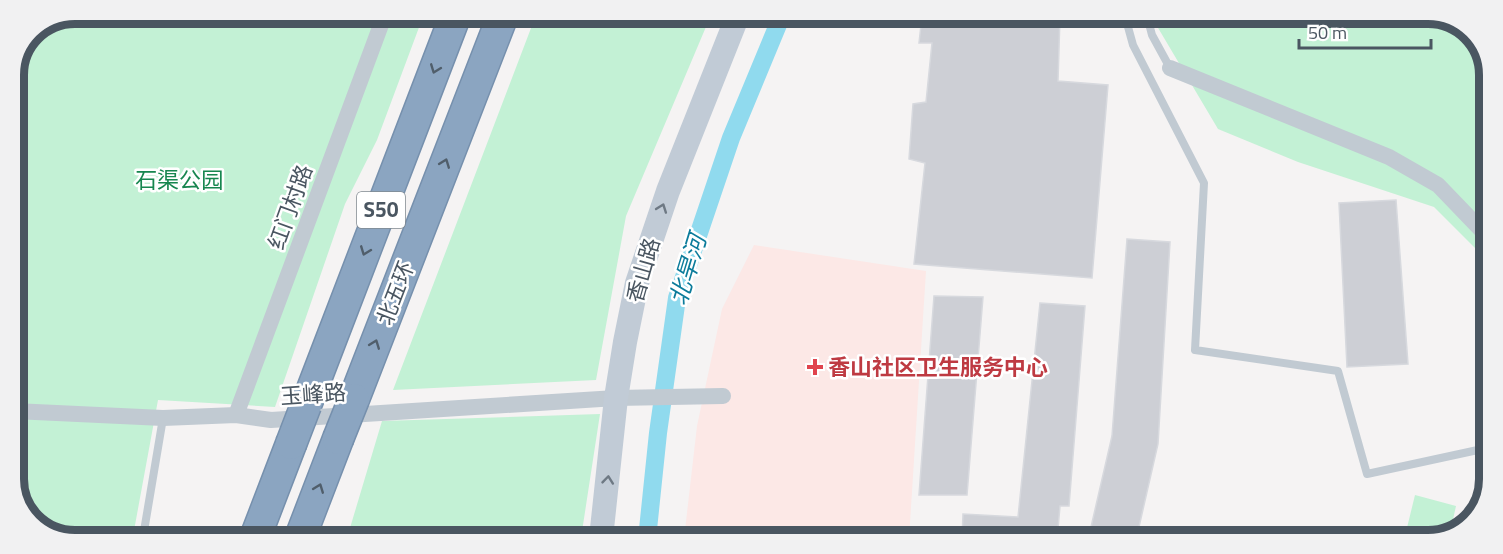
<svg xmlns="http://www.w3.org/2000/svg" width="1503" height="554" font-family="'Titillium Web','Noto Sans SC',sans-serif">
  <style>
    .medical { fill: #fce8e6 }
    .green { fill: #c3f1d5 }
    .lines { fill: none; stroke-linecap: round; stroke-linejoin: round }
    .canal { stroke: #90daee; stroke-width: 18 }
    .building { fill: #cdcfd5; stroke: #d7d9de; stroke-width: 1.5 }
    .highway-casing { stroke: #7690ad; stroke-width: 33 }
    .lane { stroke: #c1cad2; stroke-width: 8 }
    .street { stroke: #c1cad2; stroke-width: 16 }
    .secondary { stroke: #c1cbd6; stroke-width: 24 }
    .highway { stroke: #8ba5c1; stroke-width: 30 }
    .highway-bridge-casing { stroke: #7690ad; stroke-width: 33; stroke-linecap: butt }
    .highway-bridge { stroke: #8ba5c1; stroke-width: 30 }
    .oneway { stroke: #505e6b }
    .oneway2 { stroke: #6e7984 }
    .health-dot { fill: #e0444e; stroke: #fff; stroke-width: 2 }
    .labels { text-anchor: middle; stroke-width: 5; stroke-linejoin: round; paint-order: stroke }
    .shield { fill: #fff; stroke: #808990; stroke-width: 1.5 }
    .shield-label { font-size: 21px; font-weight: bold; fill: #4a5661 }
    .park-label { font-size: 22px; fill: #17864f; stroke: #fff }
    .street-label { font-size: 22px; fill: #4a5661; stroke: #fff }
    .health-label { font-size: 22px; font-weight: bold; fill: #be3a42; stroke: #fff; text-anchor: start }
    .water-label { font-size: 24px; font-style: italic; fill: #0c7c9b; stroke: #fff }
    .rim { fill: none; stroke: #4a5661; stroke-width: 8 }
  </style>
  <rect width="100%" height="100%" fill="#f5f3f3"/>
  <path class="medical" d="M754,245L926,271L909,539H684L697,426L722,309Z"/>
  <path class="green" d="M75,14H424L377,140L345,204L275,407L158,400L133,536L58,530L57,537H55L26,516L14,484V71L32,31Z
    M536,15H711L626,216L596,380L393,390Z
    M1151,16L1448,17L1477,38L1489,70L1488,261L1434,207L1298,162L1218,129Z
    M600,414L581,538H347L382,421Z
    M1415,495L1456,506L1450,533L1429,540H1404Z"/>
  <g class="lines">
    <path class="canal" d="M647,539L658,433L677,298L731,138L782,15"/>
  </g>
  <path class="building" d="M922,16H1060L1058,81L1108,85L1092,278L914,264L925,163L909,159L913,104L926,102L932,43H919Z
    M1396,200L1408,364L1347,367L1339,203Z
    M1127,239L1170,242L1158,444L1136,540H1088L1112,436Z
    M934,296L983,297L967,495H919Z
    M1040,303L1085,306L1069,506H1060L1057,540L962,539L963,514L1018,517Z"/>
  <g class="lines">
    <g class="highway-casing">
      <path id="highway" d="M354,399L503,15
        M306,405L456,14
        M255,538L291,444
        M300,538L338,439"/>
    </g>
    <path class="lane" d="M1125,16L1133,45L1204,183L1195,350L1338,371L1367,474L1487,448
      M1147,16L1152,35L1170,68
      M143,537L163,418"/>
    <path class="street" d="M1170,68L1389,157L1438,185L1488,237
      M14,411L163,418L236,415L271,420L616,398L723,396
      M236,415L385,14"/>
    <path class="secondary" d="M601,538L616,398L625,342L637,283L668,191L738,15"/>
    <use href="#highway" class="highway"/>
    <g class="highway-bridge-casing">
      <path id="highway-bridge" d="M338,439L354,399
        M291,444L306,405"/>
    </g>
    <use href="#highway-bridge" class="highway-bridge"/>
  </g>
  <defs><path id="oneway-chevron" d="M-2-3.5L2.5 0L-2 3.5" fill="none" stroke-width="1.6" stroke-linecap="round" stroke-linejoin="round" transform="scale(1.5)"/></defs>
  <g class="oneway">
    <use href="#oneway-chevron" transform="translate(435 69) rotate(111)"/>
    <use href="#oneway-chevron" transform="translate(445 163) rotate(-69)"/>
    <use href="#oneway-chevron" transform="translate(365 251) rotate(111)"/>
    <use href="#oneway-chevron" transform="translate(375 344) rotate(-69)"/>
    <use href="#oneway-chevron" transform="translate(319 488) rotate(-69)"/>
  </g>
  <g class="oneway2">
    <use href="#oneway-chevron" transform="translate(662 208) rotate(-70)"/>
    <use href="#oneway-chevron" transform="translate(608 480) rotate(-84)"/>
  </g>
  <path class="health-dot" d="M812 358h6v6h6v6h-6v6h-6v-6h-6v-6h6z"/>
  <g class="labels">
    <rect class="shield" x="357" y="192" width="48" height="36" rx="4.5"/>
    <g class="shield-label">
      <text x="381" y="217">S50</text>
    </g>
    <g class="park-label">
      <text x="179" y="188">石渠公园</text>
    </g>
    <g class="street-label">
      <text transform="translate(290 207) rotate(-70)" y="8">红门村路</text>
      <text transform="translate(643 270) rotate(-74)" y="8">香山路</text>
      <text transform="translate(395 293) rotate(-69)" y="8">北五环</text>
      <text transform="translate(313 394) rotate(-4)" y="8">玉峰路</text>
    </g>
    <g class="health-label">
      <text x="828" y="375">香山社区卫生服务中心</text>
    </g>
    <g class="water-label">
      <text transform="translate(688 270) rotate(-73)" y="8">北旱河</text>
    </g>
  </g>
  <path d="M0 0H1503V554H0ZM75 24H1428A51 51 0 0 1 1479 75V479A51 51 0 0 1 1428 530H75A51 51 0 0 1 24 479V75A51 51 0 0 1 75 24Z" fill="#f1f1f2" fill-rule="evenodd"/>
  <path class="rim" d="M75 24H1428A51 51 0 0 1 1479 75V479A51 51 0 0 1 1428 530H75A51 51 0 0 1 24 479V75A51 51 0 0 1 75 24Z"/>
  <path d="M1299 39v9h132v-9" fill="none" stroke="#4a5661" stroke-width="3"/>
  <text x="1308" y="39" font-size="18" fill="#4a5661" stroke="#ffffff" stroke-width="4.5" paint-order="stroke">50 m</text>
</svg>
